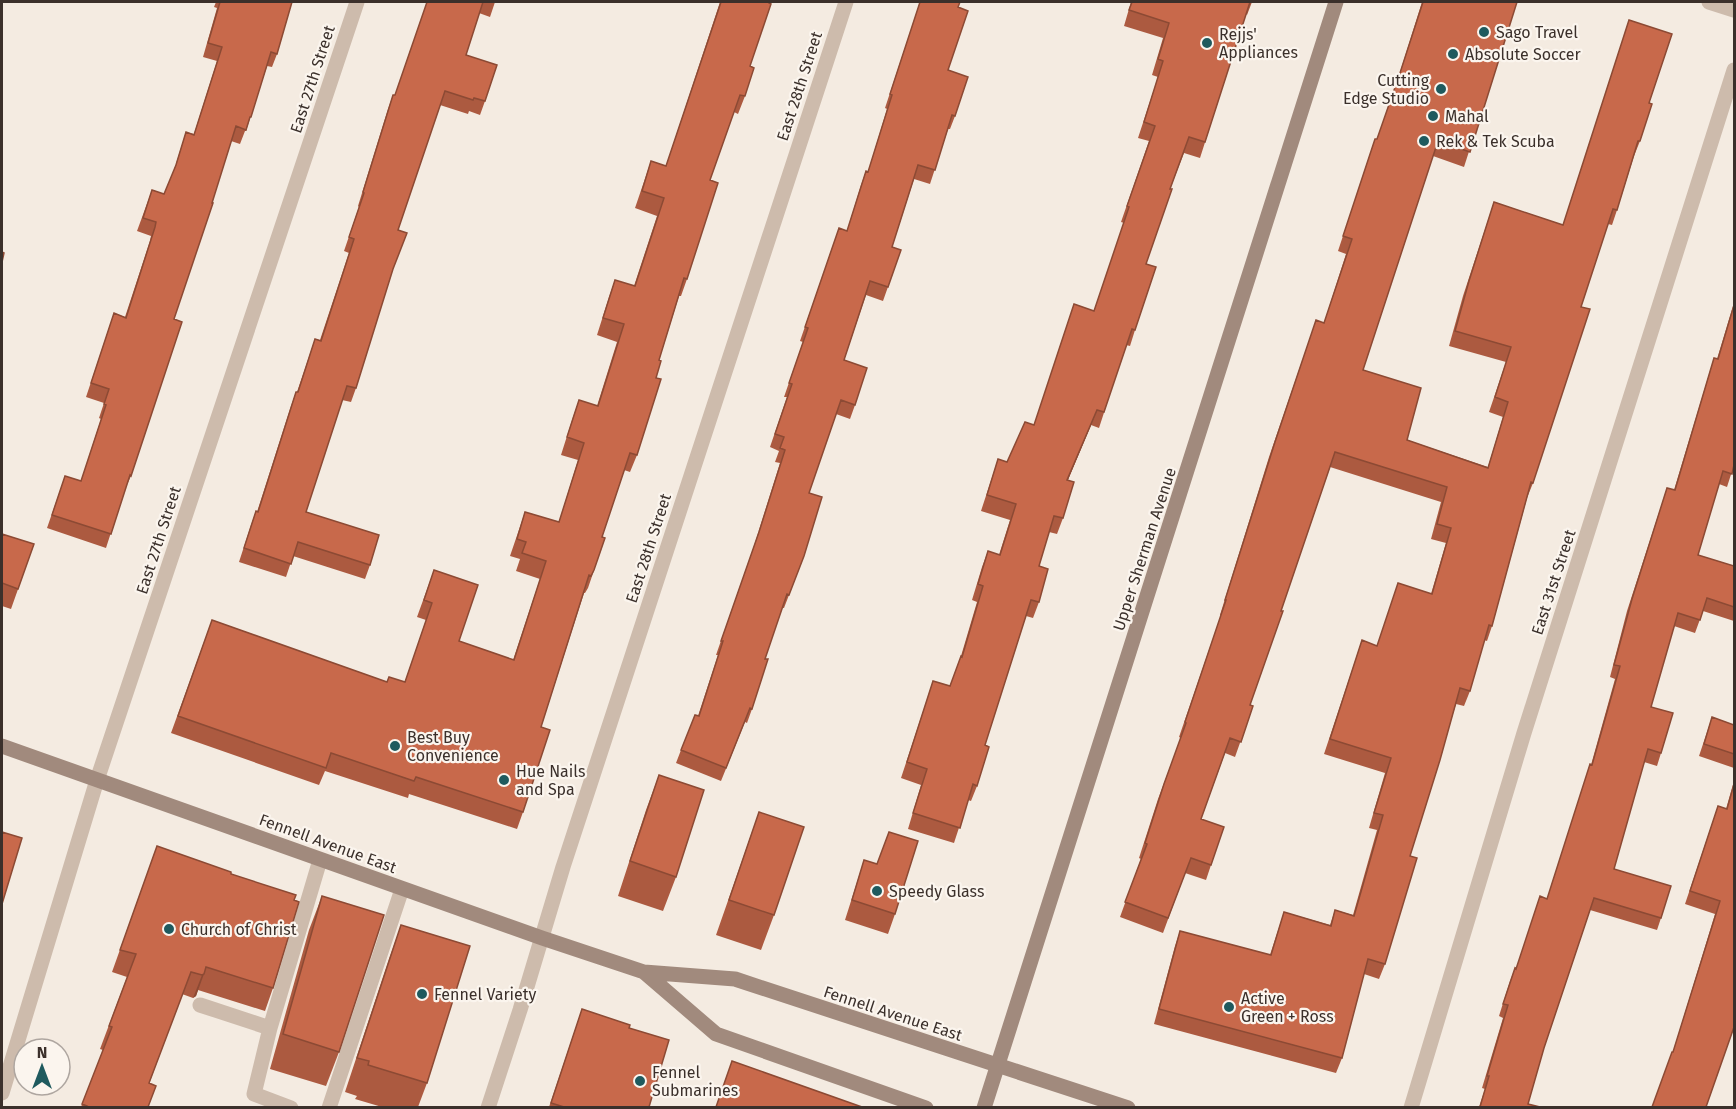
<svg xmlns="http://www.w3.org/2000/svg" width="1736" height="1109" font-family="'Fira Sans',sans-serif">
  <style>
    .lines { fill: none; stroke-linecap: round; stroke-linejoin: round }
    .lane { stroke: #cdbbac; stroke-width: 15 }
    .street { stroke: #cdbbac; stroke-width: 15 }
    .secondary { stroke: #a18a7d; stroke-width: 15 }
    .wall { fill: #ac5a40 }
    .shaded-wall { fill: #8c4a34 }
    .building { fill: #c8694b; stroke: #8c4a34; stroke-width: 1.5 }
    .poi-dot { fill: #1f5a5e; stroke: #fbf5ee; stroke-width: 2 }
    .labels { text-anchor: middle; stroke-width: 4.5; stroke-linejoin: round; paint-order: stroke }
    .poi-label { font-size: 16px; fill: #3b302b; stroke: #fbf5ee; text-anchor: start }
    .street-label { font-size: 16px; fill: #3b302b; stroke: #fbf5ee }
  </style>
  <rect width="100%" height="100%" fill="#f4ebe1"/>
  <g class="lines">
    <path class="lane" d="M200,1005L270,1028
      M291,1108L254,1094L270,1028L320,860
      M329,1108L402,889"/>
    <path class="street" d="M1709,2L1734,10
      M2,1093L97,780L357,2
      M488,1108L520,1010L563,867L846,2
      M1411,1108L1524,733L1734,70"/>
    <path class="secondary" d="M2,746L542,938L644,972L735,979L1128,1108
      M644,972L716,1034L926,1108
      M984,1108L1336,2"/>
  </g>
  <path class="wall" d="M216,2H292L277,54L272,67L267,66L246,131H245L240,144L231,141L174,319L131,476L125,489L106,548L47,528L65,476L81,481L101,419L99,418L104,403L86,397L114,313L125,317L150,241L151,236L137,231L152,190L164,194L173,173L186,132L194,134L217,61L203,57L217,8L214,7Z
    M427,2H495L490,17L479,13L466,55L485,101L480,115L469,111L468,114L440,105L398,230L392,272L356,388L351,402L342,400L306,512L370,565L365,579L293,556L286,577L239,562L251,525L256,511L257,512L291,406L296,392H297L315,339L320,340L349,253L344,251L359,207L358,206L388,109L393,95H395Z
    M720,2H769L750,66L745,96L738,114L734,112L710,180L687,279L681,296H679L659,360L656,378L637,455L630,472L624,470L602,537L605,538L588,588L585,593H584L541,727L523,812L517,829L409,794L408,798L325,771L319,785L171,733L212,620L387,682H405L426,620L417,617L434,570L459,641L513,660L540,579L516,571L520,559L510,556L525,512L559,522L578,460L561,455L573,417L579,400L597,406L617,342L597,335L609,297L615,280L634,286L657,216L635,208L651,161L666,166Z
    M920,2L958,7L948,70L955,116L950,129H948L930,184L914,179L892,247L901,250L883,301L866,295L844,360L855,405L850,419L836,414L809,493L804,556L784,608H782L765,659L752,709L747,723L745,722L721,781L676,763L681,750L698,716L718,655H716L754,546L780,463L775,462L779,451L770,447L787,397H784L803,342L800,341L839,228L847,231L861,185L866,171L868,172L887,109L885,108Z
    M1131,2H1252L1247,15L1246,14L1200,158L1184,153L1170,189L1146,264L1135,330L1130,346L1126,345L1099,428L1091,425L1068,480L1063,518L1057,534L1049,532L1039,566V602L1033,618L1026,616L985,745L977,786L971,801L968,800L954,843L908,829L921,785L901,778L933,681L950,686L961,656L977,602L972,600L982,567L988,551L999,555L1010,520L981,511L998,459L1007,462L1034,425L1074,304L1094,311L1124,223L1121,222L1149,141L1138,138L1158,77L1152,75L1163,38L1124,26Z
    M1422,2H1517L1464,167L1433,156L1363,370L1407,440L1488,467L1503,417L1489,412L1506,362L1449,346L1463,296L1494,202L1563,225L1629,20L1649,103L1640,141L1634,156L1617,210L1612,225L1608,224L1581,307L1533,483L1527,498L1492,626L1487,641L1484,640L1470,691L1464,706L1456,704L1410,856L1385,964L1379,979L1364,974L1342,1058L1336,1073L1154,1024L1175,946L1180,931L1270,955L1284,912L1330,925L1335,910L1353,915L1377,830L1369,828L1385,773L1324,754L1362,640L1377,646L1398,583L1431,594L1446,543L1431,539L1441,502L1330,467L1281,611L1250,705L1253,706L1235,757L1225,753L1201,819L1211,865L1206,880L1185,873L1163,933L1120,917L1141,859L1139,858L1158,799L1181,738L1179,737L1221,615H1220L1269,457L1311,335L1324,323L1346,254L1338,251L1370,154L1375,139H1377L1395,88Z
    M1734,303V465L1727,487L1719,484L1698,555L1734,566V621L1703,611L1695,633L1674,626L1651,707L1661,753L1657,766L1644,762L1614,869L1661,918L1657,930L1590,910L1544,1048L1528,1104L1540,1107H1479L1485,1089L1482,1088L1503,1018L1499,1016L1510,981L1515,968L1516,969L1547,899L1586,777L1591,765L1615,679L1610,677L1627,611L1667,488L1674,490L1710,371L1714,358L1717,359Z
    M2,534L34,544L11,609L2,606Z
    M1712,717L1734,725V768L1699,756Z
    M659,775L676,877L663,911L618,896L646,810Z
    M1734,781V1027L1706,1107H1652L1673,1052L1715,914L1685,904L1718,806L1726,809Z
    M759,812L774,915L761,950L716,935Z
    M157,846L231,874L273,988L265,1011L198,990L196,996L193,998L182,994L149,1084L148,1107H81L103,1050L100,1049L127,977L112,972Z
    M864,860L895,914L888,934L845,920Z
    M322,896L339,1052L326,1086L270,1069L309,930Z
    M401,925L427,1083L418,1107H382L355,1099L357,1096L345,1092L389,959Z
    M582,1009L649,1107H549Z"/>
  <path class="shaded-wall" d="M1097,410L1091,425L1061,496L1067,480Z
    M204,974L196,996L193,998L202,975Z"/>
  <path class="building" d="M220,2H292L277,54L271,52L251,117H250L246,130L236,126L212,203H213L174,319L182,322L131,476L130,475L111,534L52,515L65,476L81,481L106,405L104,404L109,389L91,383L114,313L126,318L155,227L156,222L143,218L152,190L164,194L176,165L186,132L194,135L222,47L208,43Z
    M427,2H483L466,55L497,65L485,101L474,98L473,100L445,91L398,230L407,233L393,269L356,388L347,386L306,512L379,535L370,565L298,542L291,564L244,548L256,511L258,512L296,392H298L315,339L321,341L354,239L349,237L364,193L363,192L393,95H395Z
    M721,2H769V3L771,4L750,66L754,68L745,96L740,95L710,180L718,183L687,279L684,278L659,360L661,361L656,378L661,379L637,455L630,453L602,537L605,538L594,570L591,576L589,575L541,727L550,730L523,812L416,777L414,781L331,753L326,768L178,716L212,620L387,682L389,677L405,682L432,603L424,600L434,570L478,585L459,641L514,660L546,561L522,553L526,542L517,539L525,512L559,522L584,443L567,437L579,400L598,406L624,324L603,318L615,280L635,286L664,198L642,191L651,161L666,166Z
    M920,2H960L958,7L968,11L948,70L968,77L955,116L952,115L935,170L918,165L892,247L901,250L888,287L870,281L844,360L867,368L855,405L841,400L809,493L822,497L804,556L789,595L787,594L765,659H768L752,709L750,708L726,768L681,750L695,715L699,716L723,641H721L759,532L785,450L780,448L784,437L775,434L792,384L789,383L808,328L805,327L839,228L847,231L866,171L868,172L892,95L890,94Z
    M1132,2H1250L1205,142L1189,137L1170,189H1172L1146,264L1156,267L1135,330L1132,329L1104,412L1097,410L1067,480L1074,482L1063,518L1054,516L1039,566L1048,569L1039,602L1031,600L985,745L989,747L977,786L973,784L960,828L913,813L927,769L907,762L933,681L950,686L961,656L962,657L983,586L978,584L988,551L1000,555L1016,504L987,495L998,459L1007,462L1025,422L1034,425L1074,304L1094,311L1129,207L1127,206L1155,126L1144,122L1163,61L1158,59L1169,23L1129,10Z
    M1423,2H1517L1470,152L1438,141L1363,370L1421,388L1407,440L1488,468L1508,402L1495,397L1511,347L1455,331L1469,281L1494,202L1563,225L1629,20L1672,34L1649,103L1652,104L1640,141H1638L1617,210L1613,209L1581,307L1590,309L1533,483L1531,482L1492,626L1489,625L1470,691L1460,688L1440,760L1410,856L1417,858L1385,964L1368,959L1342,1058L1159,1009L1180,931L1271,955L1284,912L1331,926L1335,910L1354,916L1383,815L1374,813L1391,758L1330,739L1362,640L1377,646L1398,583L1432,594L1451,528L1437,524L1447,487L1335,452L1281,611H1283L1250,705L1253,706L1241,742L1230,738L1201,819L1224,827L1211,865L1191,858L1168,918L1125,902L1147,844L1145,843L1164,784L1186,723L1185,722L1226,600H1225L1275,442L1316,320L1324,323L1352,239L1343,236L1375,139H1377L1400,73Z
    M2,252L4,253L2,262Z
    M1734,305V465L1732,474L1723,471L1698,555L1734,566V607L1707,598L1700,620L1678,613L1651,707L1673,713L1661,753L1648,749L1614,869L1671,886L1661,918L1594,898L1544,1048L1528,1104L1540,1107H1480L1489,1076H1487L1508,1005L1503,1004L1515,968L1516,969L1540,896L1547,899L1590,764L1592,765L1620,666L1614,665L1632,599L1667,488L1675,490L1714,358L1718,359Z
    M2,534L34,544L18,589L2,583Z
    M1712,717L1734,725V754L1704,744Z
    M659,775L704,790L676,877L630,861Z
    M1734,784V1027L1706,1107H1652L1672,1052H1673L1720,901L1690,891L1718,806L1727,809Z
    M759,812L804,827L774,915L729,900Z
    M2,832L22,838L2,904Z
    M889,832L918,841L895,914L852,900L864,860L877,864Z
    M157,846L231,872V874L296,895L294,900L299,902L273,988L206,967L204,974L202,975L191,972L149,1083L156,1086L148,1107H86L87,1106L82,1104L112,1027L109,1026L136,954L120,950Z
    M322,896L384,915L339,1052L283,1034Z
    M401,925L470,946L427,1083L368,1065L369,1061L357,1058Z
    M582,1009L630,1025L629,1028L669,1040L649,1107H564L551,1103Z
    M732,1061L862,1107H716Z"/>
  <g class="poi-dot">
    <circle cx="1484" cy="32" r="6"/>
    <circle cx="1207" cy="43" r="6"/>
    <circle cx="1453" cy="54" r="6"/>
    <circle cx="1441" cy="89" r="6"/>
    <circle cx="1433" cy="116" r="6"/>
    <circle cx="1424" cy="141" r="6"/>
    <circle cx="395" cy="746" r="6"/>
    <circle cx="504" cy="780" r="6"/>
    <circle cx="877" cy="891" r="6"/>
    <circle cx="169" cy="929" r="6"/>
    <circle cx="422" cy="994" r="6"/>
    <circle cx="1229" cy="1007" r="6"/>
    <circle cx="640" cy="1081" r="6"/>
  </g>
  <g class="labels">
    <g class="poi-label">
      <text x="1496" y="38">Sago Travel</text>
      <text x="1219" y="40">Rejjs'<tspan x="1219" dy="18">Appliances</tspan></text>
      <text x="1465" y="60">Absolute Soccer</text>
      <text x="1429" y="86" text-anchor="end">Cutting<tspan x="1429" dy="18">Edge Studio</tspan></text>
      <text x="1445" y="122">Mahal</text>
      <text x="1436" y="147">Rek &amp; Tek Scuba</text>
      <text x="407" y="743">Best Buy<tspan x="407" dy="18">Convenience</tspan></text>
      <text x="516" y="777">Hue Nails<tspan x="516" dy="18">and Spa</tspan></text>
      <text x="889" y="897">Speedy Glass</text>
      <text x="181" y="935">Church of Christ</text>
      <text x="434" y="1000">Fennel Variety</text>
      <text x="1241" y="1004">Active<tspan x="1241" dy="18">Green + Ross</tspan></text>
      <text x="652" y="1078">Fennel<tspan x="652" dy="18">Submarines</tspan></text>
    </g>
    <g class="street-label">
      <text transform="translate(312 79) rotate(-72)" y="6">East 27th Street</text>
      <text transform="translate(799 86) rotate(-72)" y="6">East 28th Street</text>
      <text transform="translate(158 540) rotate(-72)" y="6">East 27th Street</text>
      <text transform="translate(648 548) rotate(-72)" y="6">East 28th Street</text>
      <text transform="translate(1144 549) rotate(-72)" y="6">Upper Sherman Avenue</text>
      <text transform="translate(1553 582) rotate(-72)" y="6">East 31st Street</text>
      <text transform="translate(328 843) rotate(20)" y="6">Fennell Avenue East</text>
      <text transform="translate(893 1013) rotate(18)" y="6">Fennell Avenue East</text>
    </g>
  </g>
  <rect width="1736" height="1109" fill="none" stroke="#3b302b" stroke-width="6"/>
  <g transform="translate(42 1067)"><circle r="28" fill="#fbf5ee" stroke="#aea6a0" stroke-width="1.5"/>
  <path d="M0-4.5L10 22L0 15L-10 22Z" fill="#1f5a5e"/>
  <text y="-9" font-size="16" font-weight="bold" text-anchor="middle" fill="#3b302b">N</text>
  </g>
</svg>
